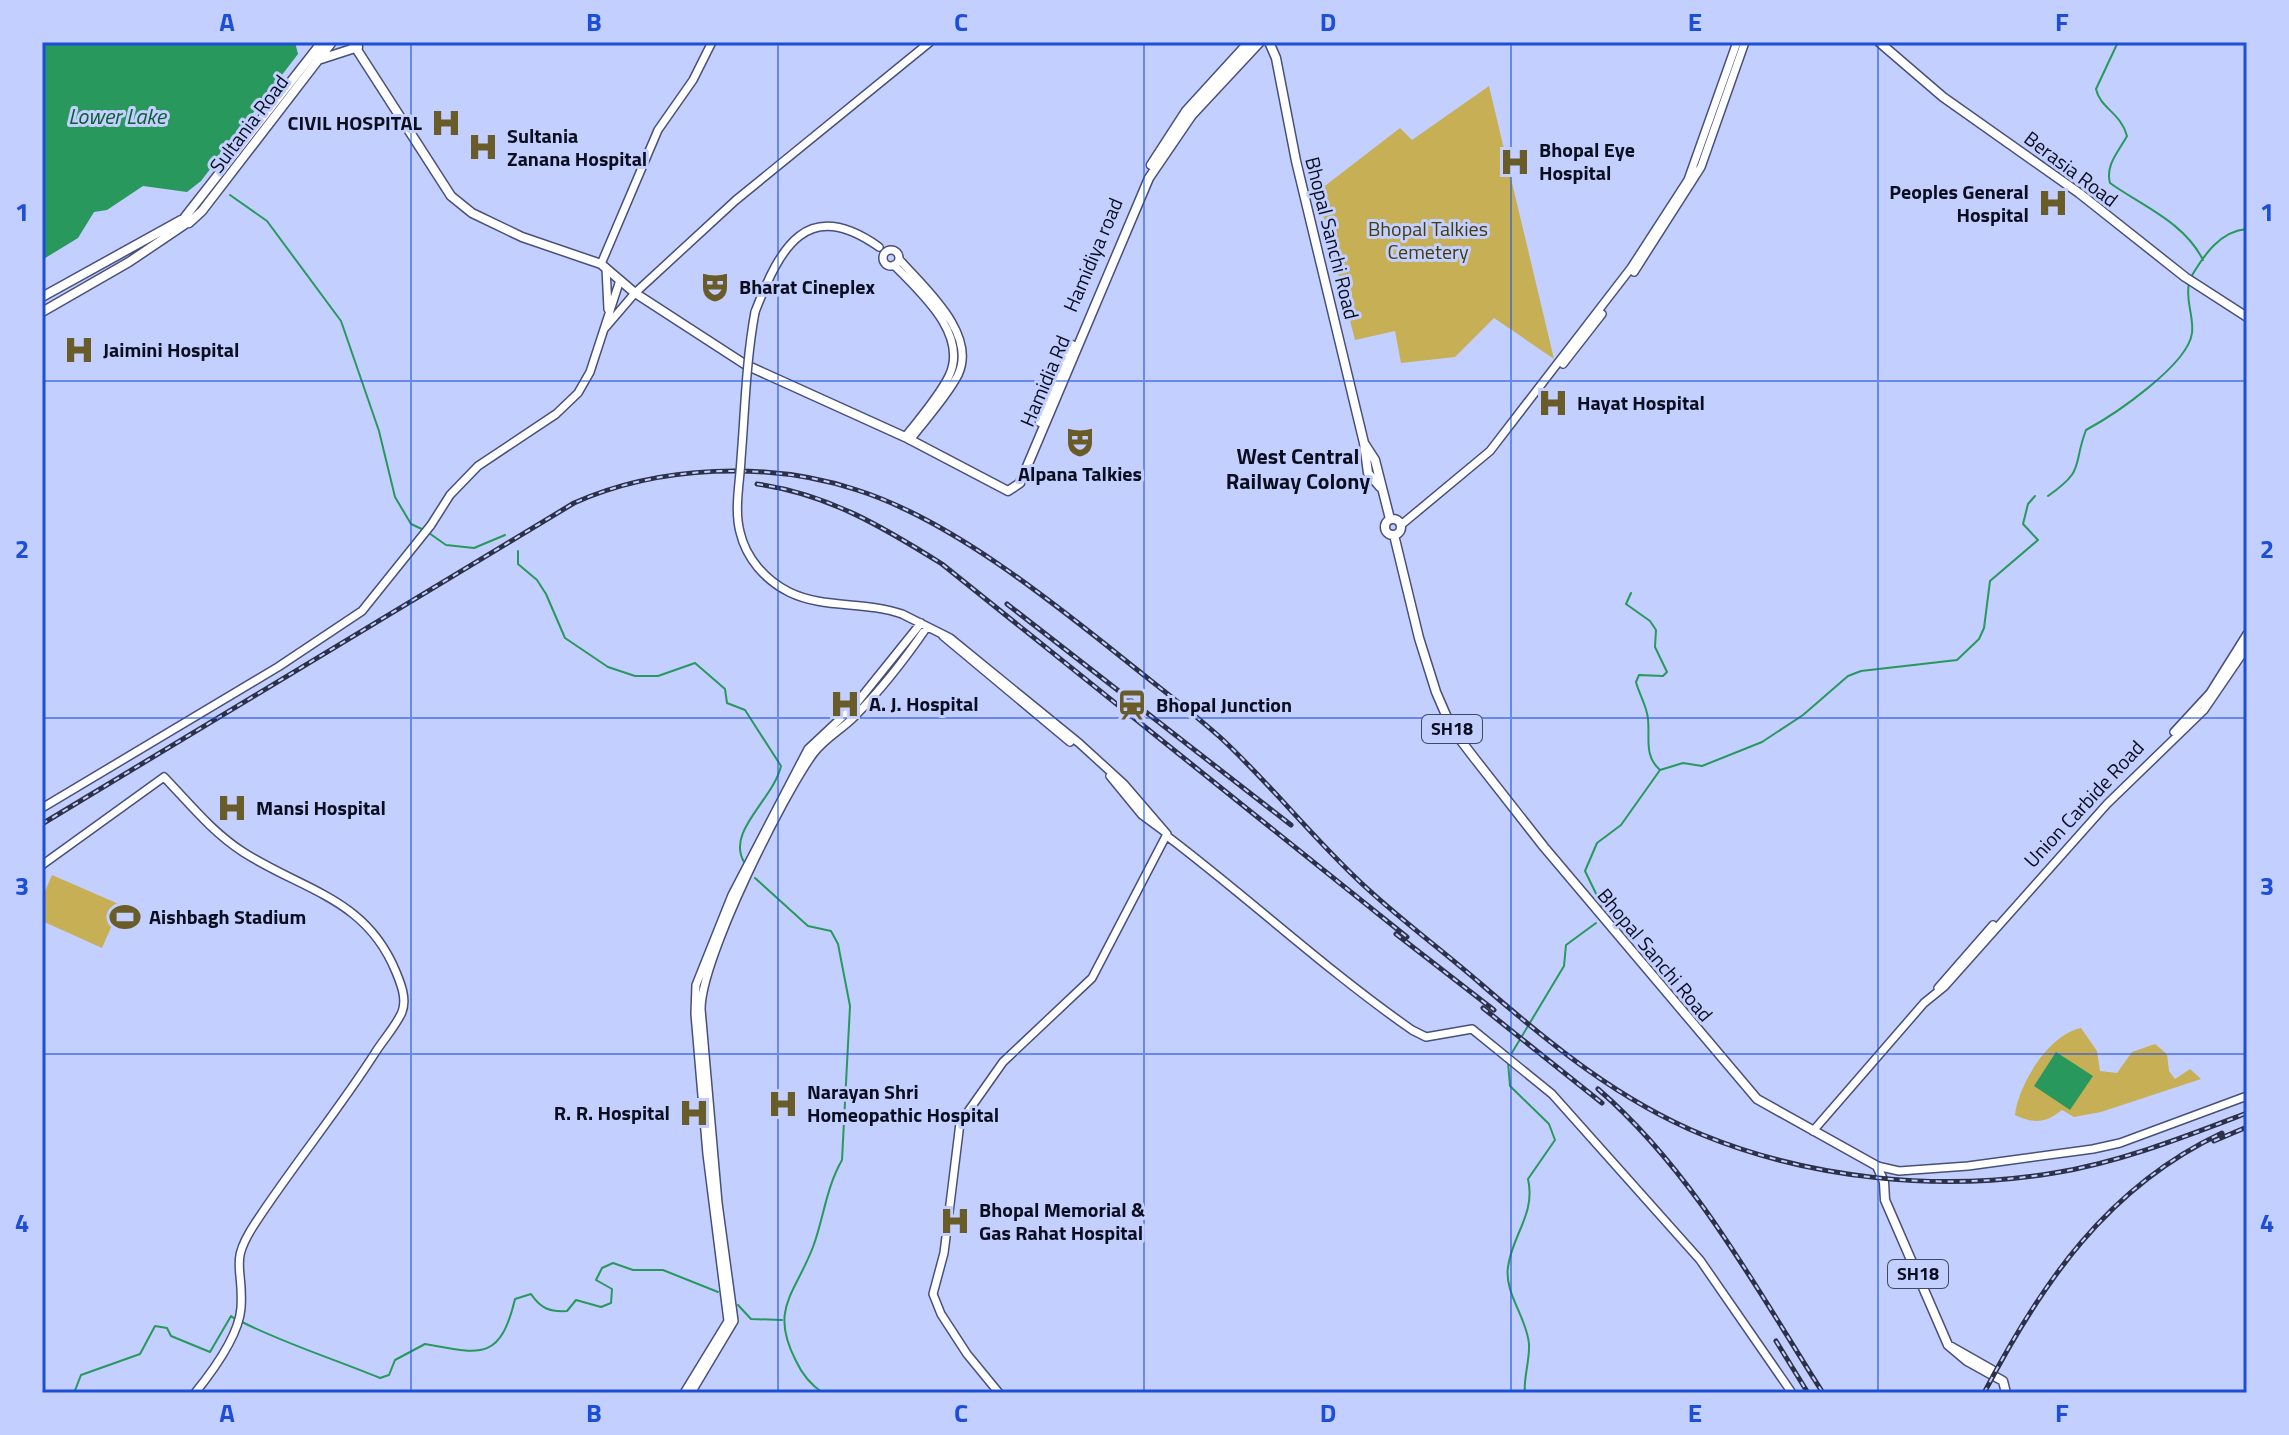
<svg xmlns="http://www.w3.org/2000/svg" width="2289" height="1435" font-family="'Titillium Web',sans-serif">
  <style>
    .green { fill: #c7af56 }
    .water { fill: #29985c }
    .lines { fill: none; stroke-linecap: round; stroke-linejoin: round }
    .stream { stroke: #29985c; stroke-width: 2 }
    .secondary-casing { stroke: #485079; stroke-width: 10 }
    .primary-casing { stroke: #485079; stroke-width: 11 }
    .secondary { stroke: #fff; stroke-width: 7 }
    .primary { stroke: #fff; stroke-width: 8 }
    .rail-casing { stroke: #2c3147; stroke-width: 5 }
    .rail { stroke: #c3cfff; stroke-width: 2; stroke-dasharray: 6; stroke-linecap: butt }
    .secondary-bridge-casing { stroke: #485079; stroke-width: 10; stroke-linecap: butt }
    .secondary-bridge { stroke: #fff; stroke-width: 7 }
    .grid { fill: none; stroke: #1d4ed8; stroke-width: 2; stroke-opacity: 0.55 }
    .labels { text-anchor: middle; stroke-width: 6; stroke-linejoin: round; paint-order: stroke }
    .shield { fill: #c3cfff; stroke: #424862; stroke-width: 2 }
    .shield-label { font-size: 18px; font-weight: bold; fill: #0b0e1e }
    .poi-label { font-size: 20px; font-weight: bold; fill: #0b0e1e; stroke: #c3cfff; text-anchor: start }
    .street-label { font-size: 20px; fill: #0b0e1e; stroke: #c3cfff }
    .park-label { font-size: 20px; fill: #463b0a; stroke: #c3cfff }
    .water-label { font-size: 22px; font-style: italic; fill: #0e5c34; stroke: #c3cfff }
    .neighbourhood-label { font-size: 22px; font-weight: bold; fill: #0b0e1e; stroke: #c3cfff }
    .neatline { fill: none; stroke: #1d4ed8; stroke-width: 3 }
    .grid-label { font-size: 26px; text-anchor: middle; font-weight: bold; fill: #1d4ed8 }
  </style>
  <rect width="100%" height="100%" fill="#c3cfff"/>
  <path class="green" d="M1489,86L1554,359L1494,318L1455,357L1401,363L1395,331L1355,340L1317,192L1400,128L1412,140Z
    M52,875L121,905L102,948L42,921V898Z
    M2081,1028L2097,1051L2100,1071L2117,1073L2132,1052L2155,1044L2167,1054L2169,1071L2175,1079L2190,1069L2201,1079L2101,1112L2074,1117L2062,1110C2046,1123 2034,1124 2015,1115C2018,1085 2049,1034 2081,1028Z"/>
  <path class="water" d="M42,42H295L298,54L201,181L187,192L143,186L107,210L94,212L78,238L42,260Z
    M2056,1052L2093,1076L2070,1110L2034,1086Z"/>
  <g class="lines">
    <path class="stream" d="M2118,42L2096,89C2100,108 2121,113 2127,136C2119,151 2105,165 2110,183C2142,206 2184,222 2203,260
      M230,195L267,221L341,321L379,431L395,497L411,524L424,530
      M2191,277C2204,255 2220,231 2247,229
      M2048,496C2086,469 2072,467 2086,430C2114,415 2188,365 2192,333C2194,315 2185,301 2189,283
      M429,533L446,545L474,548L505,535
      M518,551V564L537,580L546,594L565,638L608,667L635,676H658L695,663L725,689L727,703L745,710L781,766C773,800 726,831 744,862
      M1631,593L1626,604L1650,621L1656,630L1655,647L1667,672L1663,676L1639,675L1636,682C1639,694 1647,706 1648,719C1650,738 1644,755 1659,769
      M755,878L808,926L831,931L838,944L850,1006L842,1160C826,1188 824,1217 813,1247C795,1294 769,1309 796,1361C802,1374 811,1385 823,1393
      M1603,908L1585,871L1597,843L1621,825L1660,770L1683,763L1702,766L1762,742L1803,715L1848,676L1861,671L1957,660L1979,639L1984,628L1990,581L2038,540L2023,524L2028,504L2035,496
      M1510,1056L1564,966L1566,945L1596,923
      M1508,1062L1510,1086L1549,1124L1555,1140L1528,1179C1536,1214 1512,1235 1508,1267C1504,1293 1527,1318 1529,1344C1530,1360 1523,1380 1525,1393
      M738,1305L751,1319L782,1320
      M242,1322C286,1344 334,1359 380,1378L389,1375L395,1360L425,1344C480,1354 500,1362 515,1299L531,1294C541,1309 550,1312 567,1311L576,1300L601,1307L611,1303L612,1289L596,1280L602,1268L613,1263L633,1270H663L718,1292
      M74,1393L81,1375L140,1354L155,1326L167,1328L171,1336L210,1352L231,1316L235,1319"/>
    <g class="secondary-casing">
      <path id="secondary" d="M883 258a8 8 0 1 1 16 0a8 8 0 1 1-16 0Z
        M899,259C923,287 978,333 958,375C946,398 925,420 910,440
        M601,264L658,130L693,80L712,42
        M894,265C920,292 969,334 949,376C938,398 920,418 905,437
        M606,268L608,309
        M1634,272L1701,167L1745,42
        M755,312C780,247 807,196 879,247
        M605,328L635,293L736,200L930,42
        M1563,364L1602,314
        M1401,525L1490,451L1631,268L1688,180L1737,42
        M902,614L950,638L1079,743L1124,784L1167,834L1092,978L1003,1062L960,1123L944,1253L933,1294L941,1314L967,1354L999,1393
        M943,636L1070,742
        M2174,732L2210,693L2247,634
        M1110,776L1142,815L1165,832
        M42,808L278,667L362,611L431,525L450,495L478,466L556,414L578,393L590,372L620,280
        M1167,836C1250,899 1326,970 1412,1030L1426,1037L1472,1029L1552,1094L1700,1260L1792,1393
        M42,865L164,777C189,803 212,832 243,852C304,891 366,898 396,972C401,984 407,999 402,1012C396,1026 383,1040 375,1053C338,1111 294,1164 256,1222C228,1264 244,1265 241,1308C239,1335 212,1372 195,1393
        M1938,988L1993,925
        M1813,1131L1924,1003L1945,986L2107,804L2204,710L2247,647
        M1877,1166L1899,1171L1968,1166L2093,1149L2120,1143L2247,1096
        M684,1393L728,1321L707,1154L695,1014L696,985L732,895L808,749L855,705L921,623
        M691,1393L734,1321L718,1203L701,1009C701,959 782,797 813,754C824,739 841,730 854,717C881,690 905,659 927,627"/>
    </g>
    <g class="primary-casing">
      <path id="primary" d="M352,42L451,196L472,213L522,237L601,264L635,293L746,365L905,437L1008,491L1020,483L1149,178L1192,115L1260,42
        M1269,42L1276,58L1296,161L1364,443L1368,473L1380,487
        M1879,42L1943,97L2079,193L2185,277L2247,317
        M321,59L358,47
        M1151,165L1186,111L1249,42
        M185,217L322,42
        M189,223L202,211L332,42
        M42,297L181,220
        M42,312L129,262L184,225
        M1040,422L1072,345
        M1364,443L1375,460L1390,519
        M1385 527a8 8 0 1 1 16 0a8 8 0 1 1-16 0Z
        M1394,535L1419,638L1436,692L1452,729L1475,759L1544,847L1757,1099L1877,1166L1884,1182L1885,1200L1948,1345L1967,1361L2003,1381L2006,1393
        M1948,1345L1992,1370"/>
    </g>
    <use href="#secondary" class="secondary"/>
    <use href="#primary" class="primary"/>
    <g class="rail-casing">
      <path id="rail" d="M757,484C828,494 883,527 942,564L1407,937
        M1007,604L1291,825
        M42,824L574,503C659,465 769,461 857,490C949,519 1050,600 1125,660C1157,686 1191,711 1222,739C1269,783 1309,833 1356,878C1395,916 1440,948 1481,984C1549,1043 1618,1100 1703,1135C1811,1179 1939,1192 2054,1173C2121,1162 2184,1137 2247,1113
        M1396,934L1494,1010
        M1483,1008L1602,1103
        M1598,1089C1693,1171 1756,1288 1823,1393
        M2214,1141L2247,1127
        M1776,1341L1808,1393
        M1984,1393C2041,1284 2107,1187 2222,1133"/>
    </g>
    <use href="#rail" class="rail"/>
    <g class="secondary-bridge-casing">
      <path id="secondary-bridge" d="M755,312C746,361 745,410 741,459C740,482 734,509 740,532C746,558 765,580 789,592C823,609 865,601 902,614"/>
    </g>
    <use href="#secondary-bridge" class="secondary-bridge"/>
  </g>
  <path class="grid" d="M411,42V1393M778,42V1393M1144,42V1393M1511,42V1393M1878,42V1393M42,381H2247M42,718H2247M42,1054H2247"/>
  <defs>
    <g id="hospital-bare" transform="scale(2.4)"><path d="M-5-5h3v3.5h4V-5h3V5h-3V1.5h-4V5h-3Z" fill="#695c29" stroke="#c3cfff" stroke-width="2.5" paint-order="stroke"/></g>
    <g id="theatre-bare" transform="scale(2.4)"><path d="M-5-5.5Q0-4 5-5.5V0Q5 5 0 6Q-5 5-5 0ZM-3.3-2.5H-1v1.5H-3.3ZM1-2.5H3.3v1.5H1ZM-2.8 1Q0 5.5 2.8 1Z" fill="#695c29" stroke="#c3cfff" stroke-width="2.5" paint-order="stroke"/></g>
    <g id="station-bare" transform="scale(2.4)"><path d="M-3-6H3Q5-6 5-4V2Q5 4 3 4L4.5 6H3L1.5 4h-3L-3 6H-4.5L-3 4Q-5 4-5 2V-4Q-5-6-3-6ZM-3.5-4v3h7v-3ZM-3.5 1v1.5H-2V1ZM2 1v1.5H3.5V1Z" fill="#695c29" stroke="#c3cfff" stroke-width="2.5" paint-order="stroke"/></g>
    <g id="stadium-bare" transform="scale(2.4)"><path d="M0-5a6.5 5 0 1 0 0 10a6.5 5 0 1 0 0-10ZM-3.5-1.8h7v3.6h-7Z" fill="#695c29" stroke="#c3cfff" stroke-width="2.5" paint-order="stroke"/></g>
  </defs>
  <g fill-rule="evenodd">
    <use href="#hospital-bare" x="446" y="123"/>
    <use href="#hospital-bare" x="483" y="147"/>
    <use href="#hospital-bare" x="1515" y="162"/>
    <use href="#hospital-bare" x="2053" y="203"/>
    <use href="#theatre-bare" x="715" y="287"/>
    <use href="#hospital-bare" x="79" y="350"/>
    <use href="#hospital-bare" x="1553" y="403"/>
    <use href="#theatre-bare" x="1080" y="442"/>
    <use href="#hospital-bare" x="845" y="704"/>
    <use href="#station-bare" x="1132" y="705"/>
    <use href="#hospital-bare" x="232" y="808"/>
    <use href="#stadium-bare" x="125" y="917"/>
    <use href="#hospital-bare" x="783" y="1104"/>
    <use href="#hospital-bare" x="694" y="1113"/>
    <use href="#hospital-bare" x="955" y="1221"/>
  </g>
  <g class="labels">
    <g class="shield">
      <rect x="1422" y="715" width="60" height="28" rx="6"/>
      <rect x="1888" y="1260" width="60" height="28" rx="6"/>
    </g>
    <g class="shield-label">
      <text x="1452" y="735">SH18</text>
      <text x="1918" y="1280">SH18</text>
    </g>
    <g class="poi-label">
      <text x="422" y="130" text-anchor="end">CIVIL HOSPITAL</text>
      <text x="507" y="143">Sultania<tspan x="507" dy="23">Zanana Hospital</tspan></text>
      <text x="1539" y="157">Bhopal Eye<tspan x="1539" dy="23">Hospital</tspan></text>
      <text x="2029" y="199" text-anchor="end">Peoples General<tspan x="2029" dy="23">Hospital</tspan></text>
      <text x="739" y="294">Bharat Cineplex</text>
      <text x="103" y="357">Jaimini Hospital</text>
      <text x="1577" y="410">Hayat Hospital</text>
      <text x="1080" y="481" text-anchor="middle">Alpana Talkies</text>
      <text x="869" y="711">A. J. Hospital</text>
      <text x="1156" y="712">Bhopal Junction</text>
      <text x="256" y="815">Mansi Hospital</text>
      <text x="149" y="924">Aishbagh Stadium</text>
      <text x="807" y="1099">Narayan Shri<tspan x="807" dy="23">Homeopathic Hospital</tspan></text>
      <text x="670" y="1120" text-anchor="end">R. R. Hospital</text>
      <text x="979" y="1217">Bhopal Memorial &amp;<tspan x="979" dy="23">Gas Rahat Hospital</tspan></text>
    </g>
    <g class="street-label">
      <text transform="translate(249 124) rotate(-53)" y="7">Sultania Road</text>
      <text transform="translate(2071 169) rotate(37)" y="7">Berasia Road</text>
      <text transform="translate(1332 238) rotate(76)" y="7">Bhopal Sanchi Road</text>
      <text transform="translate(1093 255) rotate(-67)" y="7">Hamidiya road</text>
      <text transform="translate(1045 381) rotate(-67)" y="7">Hamidia Rd</text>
      <text transform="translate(2084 804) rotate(-47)" y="7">Union Carbide Road</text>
      <text transform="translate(1655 955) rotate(50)" y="7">Bhopal Sanchi Road</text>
    </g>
    <g class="park-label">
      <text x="1428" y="236">Bhopal Talkies<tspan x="1428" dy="23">Cemetery</tspan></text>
    </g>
    <g class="water-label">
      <text x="117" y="124">Lower Lake</text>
    </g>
    <g class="neighbourhood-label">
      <text x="1298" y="464">West Central<tspan x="1298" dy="25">Railway Colony</tspan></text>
    </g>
  </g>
  <rect width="2289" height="1435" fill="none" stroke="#c3cfff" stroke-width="88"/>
  <rect x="44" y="44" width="2201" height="1347" class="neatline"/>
  <g class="grid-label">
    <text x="227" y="31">A</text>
    <text x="594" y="31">B</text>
    <text x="961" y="31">C</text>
    <text x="1328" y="31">D</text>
    <text x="1695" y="31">E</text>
    <text x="2062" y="31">F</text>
    <text x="22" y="221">1</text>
    <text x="2267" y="221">1</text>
    <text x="22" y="558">2</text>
    <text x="2267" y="558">2</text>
    <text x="22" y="895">3</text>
    <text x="2267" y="895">3</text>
    <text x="22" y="1232">4</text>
    <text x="2267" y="1232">4</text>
    <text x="227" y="1422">A</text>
    <text x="594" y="1422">B</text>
    <text x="961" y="1422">C</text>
    <text x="1328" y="1422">D</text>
    <text x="1695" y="1422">E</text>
    <text x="2062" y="1422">F</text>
  </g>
</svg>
